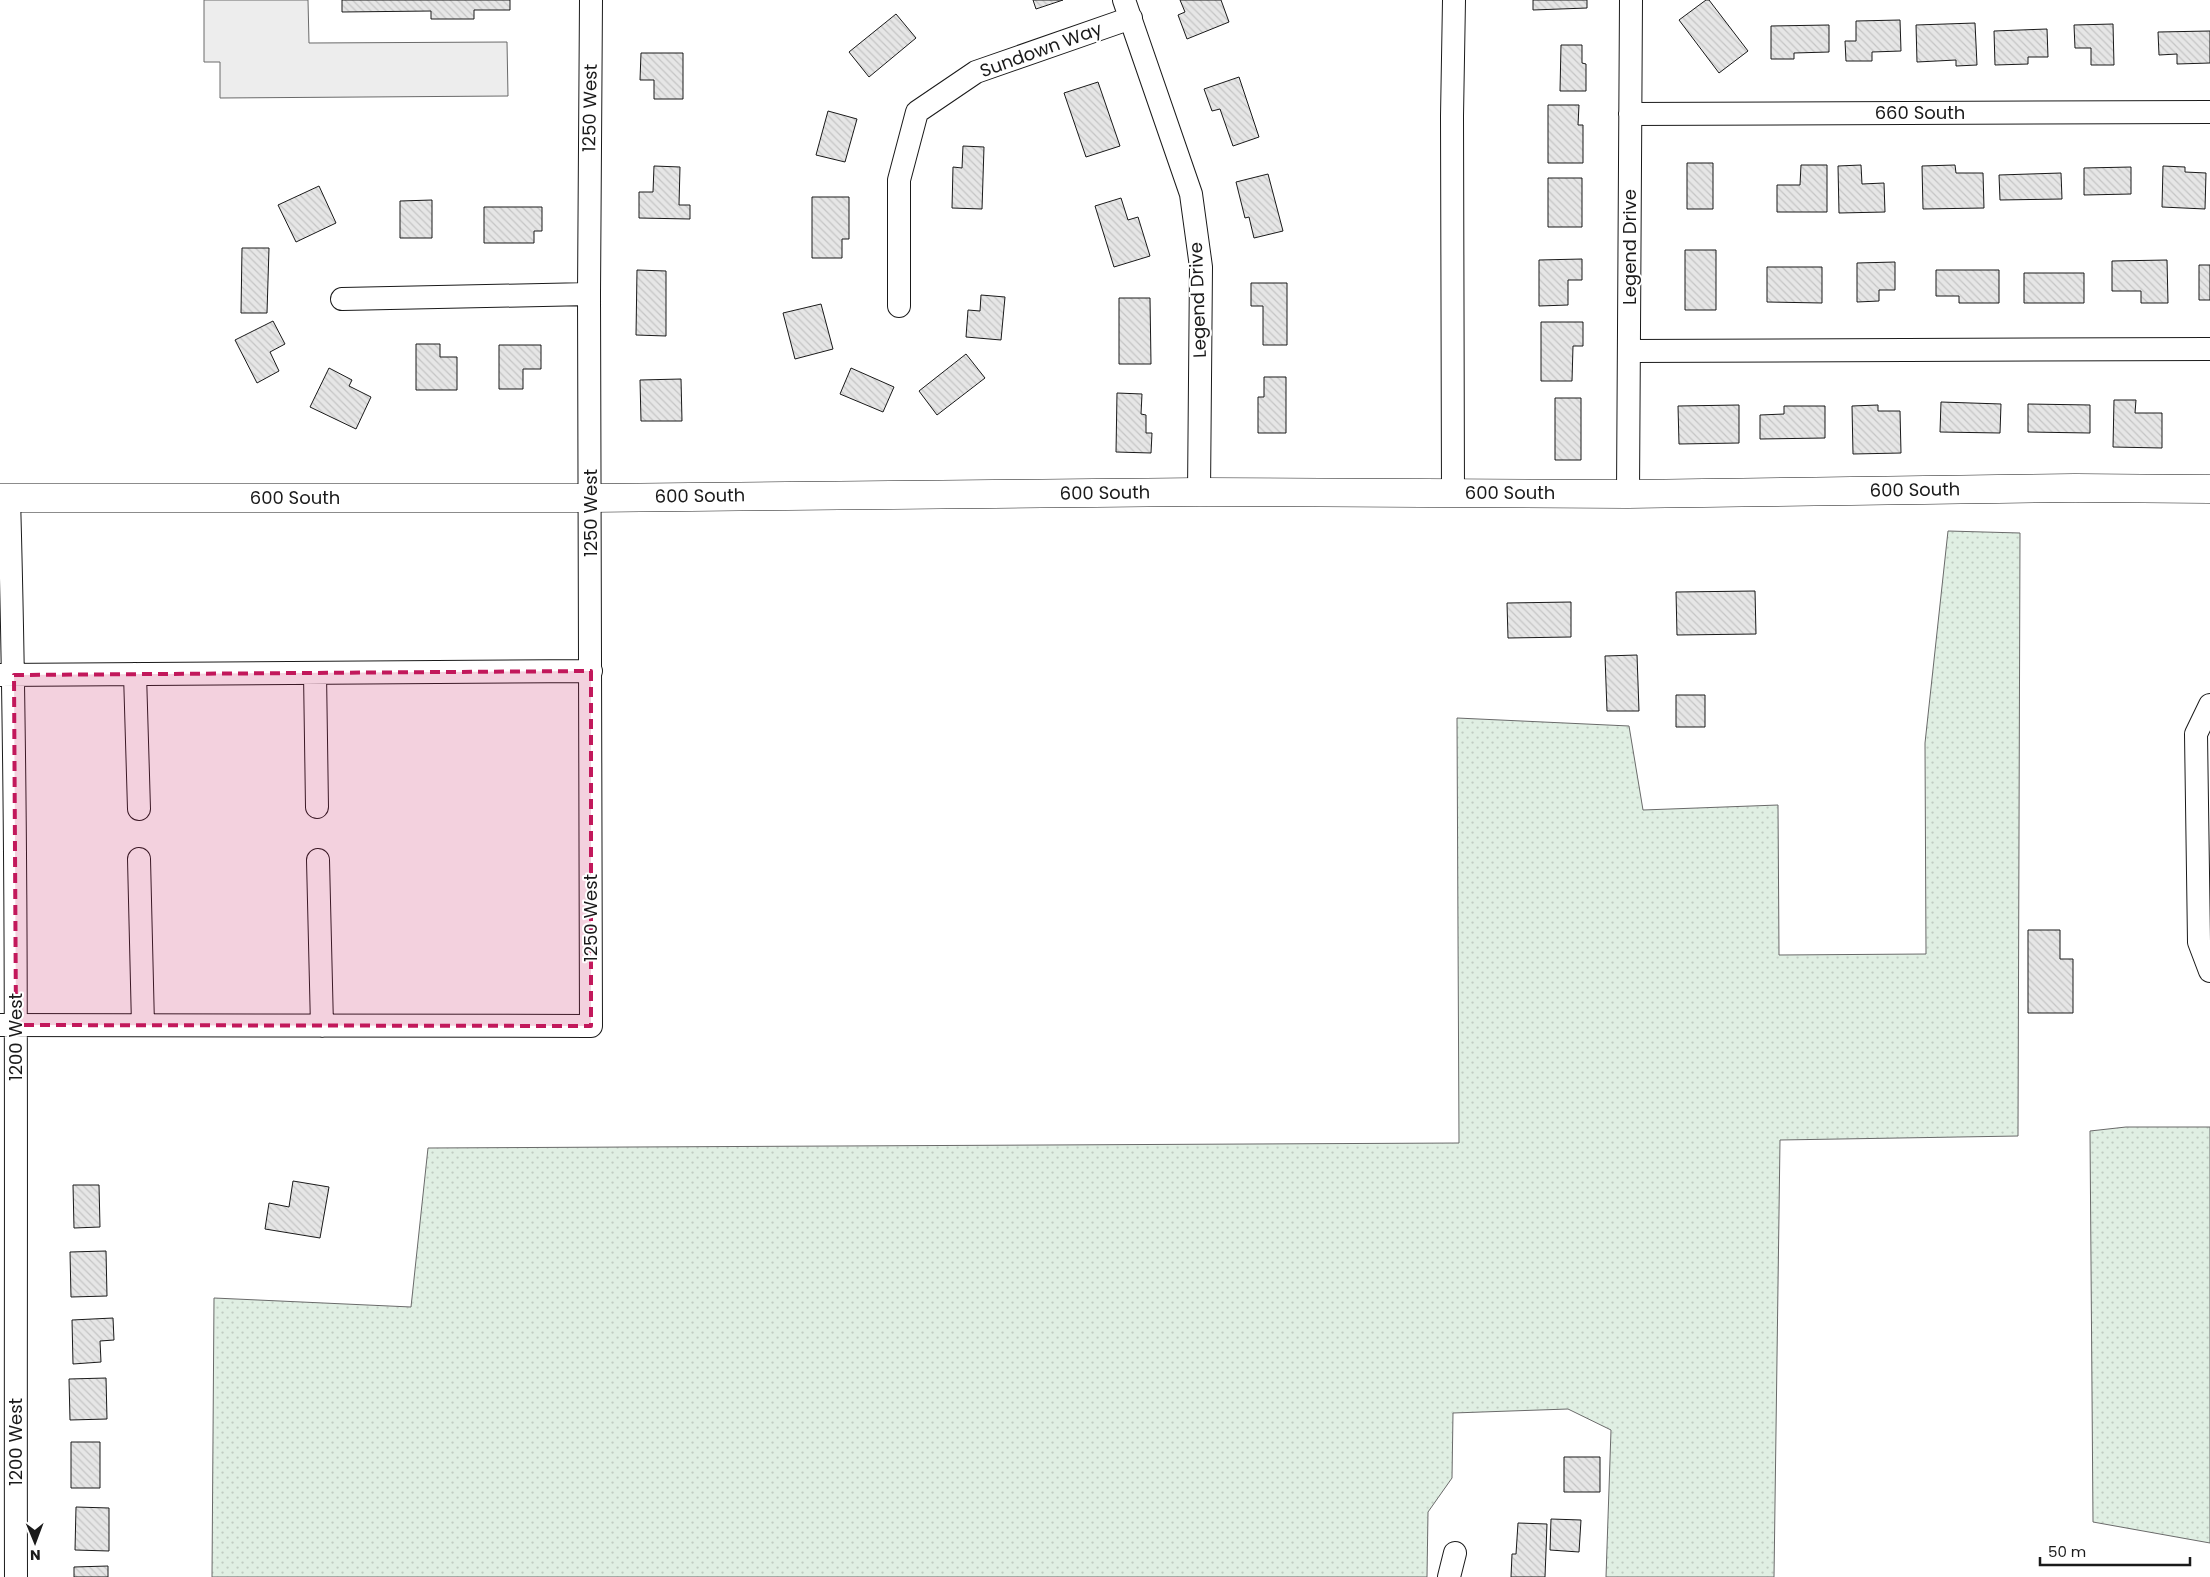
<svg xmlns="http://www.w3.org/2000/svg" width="2210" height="1577" font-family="Poppins,sans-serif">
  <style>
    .grass { fill: url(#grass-dots); stroke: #6a6a6a }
    .parking { fill: #ededed; stroke: #6a6a6a }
    .building { fill: url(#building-back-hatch); stroke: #1a1a1a }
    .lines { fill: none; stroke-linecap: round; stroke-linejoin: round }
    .minor-casing { stroke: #1a1a1a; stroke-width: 24 }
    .major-casing { stroke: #1a1a1a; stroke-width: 29 }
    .minor { stroke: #fff; stroke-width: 22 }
    .major { stroke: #fff; stroke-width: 28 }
    .marked { fill: #c2185b; fill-opacity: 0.2; stroke: #c2185b; stroke-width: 4; stroke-dasharray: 10 6; stroke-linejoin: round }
    .labels { text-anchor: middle; stroke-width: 4; stroke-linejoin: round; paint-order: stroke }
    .street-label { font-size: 18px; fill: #1a1a1a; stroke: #fff }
  </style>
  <defs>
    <pattern id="grass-dots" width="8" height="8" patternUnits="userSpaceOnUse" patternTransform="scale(1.25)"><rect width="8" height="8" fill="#e0efe3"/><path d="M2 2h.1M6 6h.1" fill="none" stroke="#c0ccc2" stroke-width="1.8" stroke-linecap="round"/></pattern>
    <pattern id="building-back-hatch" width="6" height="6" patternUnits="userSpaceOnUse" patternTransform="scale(1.25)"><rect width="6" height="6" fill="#e6e6e6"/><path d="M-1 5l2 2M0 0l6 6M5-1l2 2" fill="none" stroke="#c5c5c5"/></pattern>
  </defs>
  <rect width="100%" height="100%" fill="#fff"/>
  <path class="grass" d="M1948,531L2020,533L2018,1136L1780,1140L1774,1577H1606L1611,1430L1568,1409L1453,1413L1452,1478L1428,1512L1427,1577H212L214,1298L411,1307L428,1148L1459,1143L1457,718L1629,726L1643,810L1778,805L1779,955L1926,954L1925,743Z
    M2126,1127H2210V1543L2093,1522L2090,1131Z"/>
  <path class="parking" d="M204,0H308L309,43L507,42L508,96L220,98V62H204Z"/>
  <path class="building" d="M342,0H510V10H474V19H431V11L342,12Z
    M1033,0H1063L1036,9Z
    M1180,0H1221L1229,22L1187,39L1178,15L1185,12Z
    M1533,0H1587V8L1533,10Z
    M1706,0H1709L1748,51L1719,73L1679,20Z
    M896,14L916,38L869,77L849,52Z
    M1900,20L1901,51L1872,52V61H1846L1845,41H1856V21Z
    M1975,23L1977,65L1956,66V60L1917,62L1916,25Z
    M2113,24L2114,65H2091V48H2075L2074,25Z
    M1829,25V52L1794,53V59H1771V26Z
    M2047,29L2048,57H2028V64L1995,65L1994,31Z
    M2210,31V63L2177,64V54L2159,55L2158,32Z
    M1561,45H1582V63L1586,64V91H1560Z
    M641,53H683V99H654V80H640Z
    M1239,77L1259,137L1233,146L1220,109L1212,111L1204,89Z
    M1098,82L1120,146L1086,157L1064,93Z
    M1548,105H1579L1578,125H1583V163H1548Z
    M828,111L857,119L845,162L816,155Z
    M963,146L984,147L982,209L952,208L953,167L962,168Z
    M1687,163H1713V209H1687Z
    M1801,165H1827V212H1777V185H1800Z
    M1861,165L1862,184L1884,183L1885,212L1839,213L1838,166Z
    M1955,165L1956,173H1983L1984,208L1923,209L1922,166Z
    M654,166L680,167L679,205H690V219L639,218V192H653Z
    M2163,166L2185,167V172L2206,173L2205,209L2162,207Z
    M2131,167V194L2084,195V168Z
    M2061,173L2062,199L2000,200L1999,175Z
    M1268,174L1283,231L1254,238L1249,217L1245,218L1236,182Z
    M1548,178H1582V227H1548Z
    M319,186L336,223L296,242L278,205Z
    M812,197H849V239H842V258H812Z
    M1121,198L1128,220L1138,217L1150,256L1114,267L1095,206Z
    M432,200V238H400V201Z
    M484,207H542V231H534V243H484Z
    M242,248H269L267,313H241Z
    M1685,250H1716V310H1685Z
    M1582,259V280H1568V305L1539,306V260Z
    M2167,260L2168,303H2141V291H2112V261Z
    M1895,262V290H1879V301L1857,302V263Z
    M2199,265H2210V300H2199Z
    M1767,267H1822V303L1767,302Z
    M637,270L666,271V336L636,335Z
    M1936,270H1999V303H1959V296H1936Z
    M2024,273H2084V303H2024Z
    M1251,283H1287V345H1263V306H1251Z
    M981,295L1005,297L1001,340L966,337L968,310L980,311Z
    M1119,298H1150L1151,364H1119Z
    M821,304L833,349L795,359L783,313Z
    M273,321L285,344L270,352L279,371L257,383L235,340Z
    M1541,322H1583V346H1573L1572,381H1541Z
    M416,344H440V357H457V390H416Z
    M499,345H541V369H523V389H499Z
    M966,354L985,378L937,415L919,391Z
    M329,368L352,380L349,386L371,397L356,429L310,407Z
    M851,368L894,387L883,412L840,394Z
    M1264,377H1286V433H1258V397H1264Z
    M681,379L682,421H641L640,380Z
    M1117,393L1142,394L1141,414L1146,415V433H1152L1151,453L1116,452Z
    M1555,398H1581V460H1555Z
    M2114,400H2136L2135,413H2162V448L2113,447Z
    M1941,402L2001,404L2000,433L1940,432Z
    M2028,404L2090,405V433L2028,432Z
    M1739,405V443L1679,444L1678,406Z
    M1878,405V411H1900L1901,453L1853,454L1852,406Z
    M1784,406H1825V438L1760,439V415L1784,414Z
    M1755,591L1756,634L1677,635L1676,592Z
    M1571,602V637L1508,638L1507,603Z
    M1637,655L1639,711H1607L1605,656Z
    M1676,695H1705V727H1676Z
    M2028,930H2060V959H2073V1013H2028Z
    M293,1181L329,1187L320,1238L265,1229L269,1203L289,1207Z
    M73,1185H99L100,1227L74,1228Z
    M106,1251L107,1296L71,1297L70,1252Z
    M113,1318L114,1340L100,1341L101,1362L73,1364L72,1320Z
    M106,1378L107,1419L70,1420L69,1379Z
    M71,1442H100V1488H71Z
    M1564,1457H1600V1492H1564Z
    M76,1507L109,1508V1551L75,1550Z
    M1551,1519L1581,1520L1579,1552L1550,1550Z
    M1518,1523L1547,1524L1545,1577H1511L1512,1554H1516Z
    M108,1566V1577H74V1567Z"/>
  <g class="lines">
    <g class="minor-casing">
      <path id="minor" d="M1124,0L1191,194L1201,267L1199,492
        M1630,114L2210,112
        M342,299L589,294
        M899,306V180L917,112L976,72L1131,18
        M1631,351L2210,349
        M1453,493L1452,116L1454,0
        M1628,494L1631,0
        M9,498C19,857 15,1217 16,1577
        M315,673L317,807
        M135,674L139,809
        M0,675L591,671
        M2210,705L2196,734L2199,942L2210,971
        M139,859L143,1025
        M318,860L322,1026
        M0,1025L591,1026L589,294L591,0
        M1449,1577L1455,1553"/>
    </g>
    <g class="major-casing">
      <path id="major" d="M0,498H591L1199,492L1628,494L2075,488L2210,489"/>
    </g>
    <use href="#minor" class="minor"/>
    <use href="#major" class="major"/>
  </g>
  <path class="marked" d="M591,671V1026L16,1025L14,675Z"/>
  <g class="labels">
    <g class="street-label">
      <text transform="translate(1041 50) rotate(-20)" y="6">Sundown Way</text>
      <text transform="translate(590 108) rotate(-89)" y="6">1250 West</text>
      <text x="1920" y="119">660 South</text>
      <text transform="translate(1630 247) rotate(-90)" y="6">Legend Drive</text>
      <text transform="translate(1198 300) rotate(-92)" y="6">Legend Drive</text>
      <text transform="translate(1915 490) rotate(-1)" y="6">600 South</text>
      <text transform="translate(1105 493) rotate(-1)" y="6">600 South</text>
      <text x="1510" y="499">600 South</text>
      <text transform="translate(700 496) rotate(-1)" y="6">600 South</text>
      <text x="295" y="504">600 South</text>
      <text transform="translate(591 513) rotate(-90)" y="6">1250 West</text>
      <text transform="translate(591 918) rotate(-90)" y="6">1250 West</text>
      <text transform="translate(16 1037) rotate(-90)" y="6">1200 West</text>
      <text transform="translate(16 1442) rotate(-90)" y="6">1200 West</text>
    </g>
  </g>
  <g transform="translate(35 1542) rotate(179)" stroke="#ffffff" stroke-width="4" paint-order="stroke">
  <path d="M0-4L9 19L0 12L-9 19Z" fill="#1a1a1a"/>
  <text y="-8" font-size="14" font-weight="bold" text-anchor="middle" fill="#1a1a1a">N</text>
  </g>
  <path d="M2040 1557v8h150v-8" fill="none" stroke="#1a1a1a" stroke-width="2.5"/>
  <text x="2048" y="1557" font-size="15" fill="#1a1a1a" stroke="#ffffff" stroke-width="4" paint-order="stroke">50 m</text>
</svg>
